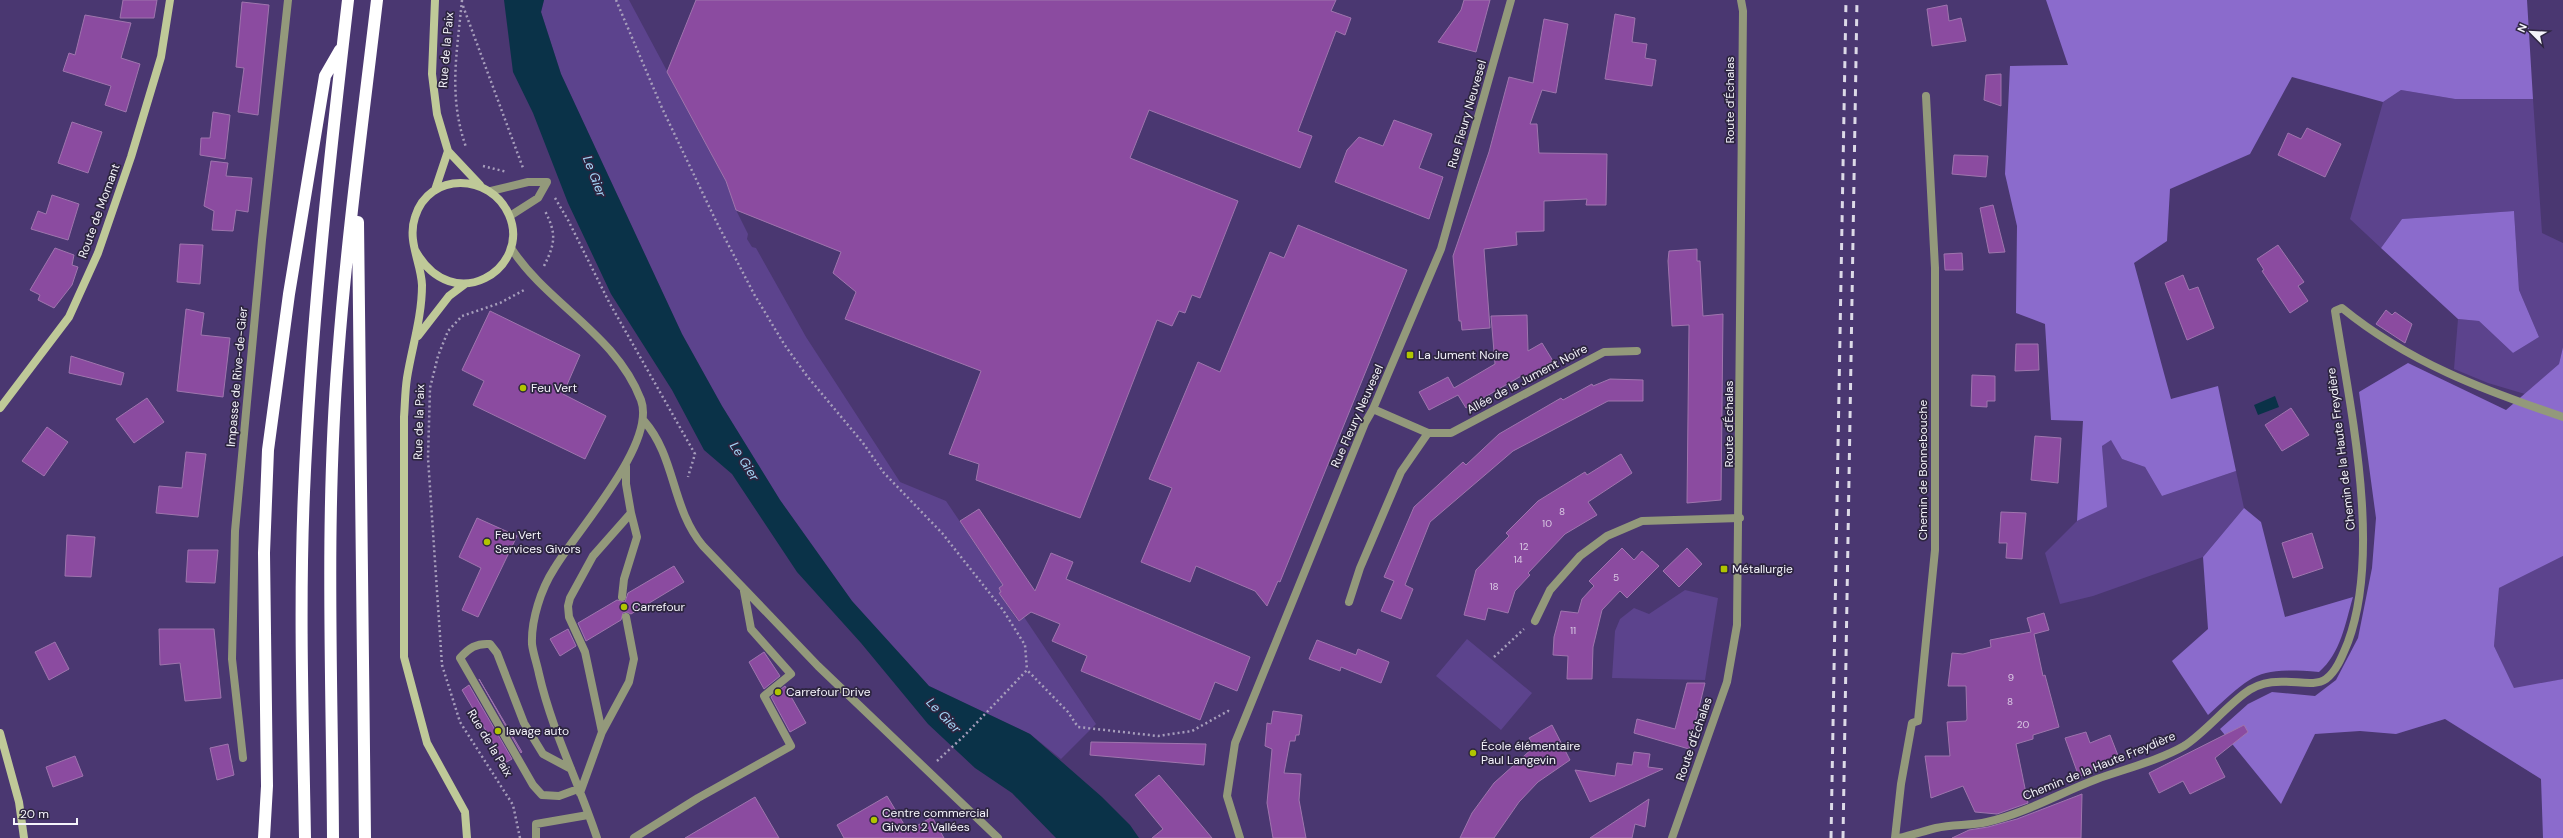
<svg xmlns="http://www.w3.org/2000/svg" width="2563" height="838" font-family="'DM Sans',sans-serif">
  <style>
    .green { fill: #5c438d }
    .forest { fill: #8b6bcc }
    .water { fill: #0a3248 }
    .building { fill: #8b4ba0; stroke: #9f75ae }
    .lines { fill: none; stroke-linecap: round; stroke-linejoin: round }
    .path { stroke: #a79ebc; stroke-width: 2.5; stroke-dasharray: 2 3; stroke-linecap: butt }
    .service { stroke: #93997b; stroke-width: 8 }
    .minor { stroke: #93997b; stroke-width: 8 }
    .tertiary { stroke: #93997b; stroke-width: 8 }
    .secondary { stroke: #bfc998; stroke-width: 8 }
    .motorway { stroke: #fff; stroke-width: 12 }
    .rail { stroke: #dcd9e7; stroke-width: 3; stroke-dasharray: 7 7; stroke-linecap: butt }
    .poi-dot { fill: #b0c500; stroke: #2d2540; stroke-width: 1.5 }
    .labels { text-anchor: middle; stroke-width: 3.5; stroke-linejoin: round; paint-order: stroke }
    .number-label { font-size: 10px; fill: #dacae4 }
    .street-label { font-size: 12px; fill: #f5f4fb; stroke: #2d2540 }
    .poi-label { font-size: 12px; fill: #f5f4fb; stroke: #2d2540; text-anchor: start }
    .water-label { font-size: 13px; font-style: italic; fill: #a4d6f7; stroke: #2d2540 }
  </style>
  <rect width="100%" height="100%" fill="#4a3771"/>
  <path class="green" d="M544,0H629L726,181L736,210L748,234L747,239L752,247L756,248L806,337L900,482L946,501L1003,585L999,588L1001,592L999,593L1018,621L1024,617L1096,724L1061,759L1030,734L929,686L852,601L780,500L722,406L682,334L561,74L541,12Z
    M2401,90L2455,99H2533L2542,233L2563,243V347L2559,364L2525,394L2488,383L2454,369L2458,319L2479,321L2513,353L2539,337L2519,290L2514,211L2402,219L2381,248L2350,219L2383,102Z
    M2111,439L2122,459L2145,467L2162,496L2236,471L2244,508L2203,557L2093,596L2060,604L2045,553L2077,521L2106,507L2102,446Z
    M2563,556V679L2514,689L2494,646L2499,588Z
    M1685,590L1718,598L1705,680L1612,678L1615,631L1620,619L1634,608L1649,614Z
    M1467,639L1532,693L1501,730L1436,676Z"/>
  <path class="forest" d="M2046,0H2527L2533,99H2455L2401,90L2383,102L2292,77L2250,154L2170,189L2167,241L2134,263L2171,399L2218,386L2236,471L2162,496L2145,467L2122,459L2111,440L2102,446L2107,507L2077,521L2083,421L2051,420L2045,324L2016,313L2017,226L2005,174L2010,66L2068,65Z
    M2514,211L2519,290L2539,337L2513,353L2479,321L2458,319L2381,248L2402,219Z
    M2563,347V556L2499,588L2494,646L2514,688L2563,679V838H2543L2541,779L2445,719L2396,734L2360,731L2315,734L2281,804L2220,729L2248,704L2272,692L2315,696L2336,680L2358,638L2372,568L2376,518L2359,392L2408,363L2506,410L2559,364Z
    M2244,508L2261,522L2285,617L2353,597C2345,624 2341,653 2319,672C2255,667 2254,674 2208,715L2172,661L2208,629L2203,557Z"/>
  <path class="water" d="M504,0H544L541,12L561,74L682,334L722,406L780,500L852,601L929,686L1030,734L1102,797L1130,825L1139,838H1056L1012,793L975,768L928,724L861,643L797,572L732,474L704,450L672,390L611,294L568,203L533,113L513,72Z
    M2275,396L2279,407L2258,415L2254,405Z"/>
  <path class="building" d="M123,0H157L154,18H120Z
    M696,0H1336L1331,11L1351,18L1345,35L1336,31L1298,131L1312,136L1300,168L1149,110L1130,158L1238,201L1200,298L1192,295L1185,313L1179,311L1172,326L1157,320L1080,518L976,480L979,464L949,454L981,371L845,319L856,292L833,273L841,252L736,210L726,181L667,72Z
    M1464,0H1490L1476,52L1438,42L1461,10Z
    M242,2L269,5L258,115L238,112L244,68L236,67Z
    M1947,5L1949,21L1961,18L1966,41L1932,46L1927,9Z
    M1615,14L1635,18L1632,42L1647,44L1645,58L1656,60L1652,86L1605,79Z
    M85,15L131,23L121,58L140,64L126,112L105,105L111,86L63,71L69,53L75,55Z
    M1544,19L1568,24L1556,93L1542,90L1530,124H1537L1539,153L1607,154L1606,205H1586L1587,199L1544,201V231L1516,232L1517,245L1484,249L1490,328L1462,330L1461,321H1459L1453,256L1489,152L1509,77L1533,83Z
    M2001,74V106L1984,100L1986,75Z
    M213,112L230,115L225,159L200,155L201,138H210Z
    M1394,120L1432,134L1419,168L1443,177L1429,219L1335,182L1347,150L1359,137L1383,146Z
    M72,122L102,132L88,173L58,163Z
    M2307,128L2341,144L2325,177L2278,155L2288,133L2301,139Z
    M1954,155L1988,156L1986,177L1952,174Z
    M211,161L228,163L226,176L252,178L248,212L236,210L233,231L212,230L214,211L204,206Z
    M52,195L79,204L68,240L31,229L38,211L46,214Z
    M1993,205L2005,252L1989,253L1980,208Z
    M1298,225L1407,270L1280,582L1278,581L1267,606L1255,591L1196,566L1190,582L1141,562L1172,488L1149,479L1198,362L1220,372L1270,252L1284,258Z
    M180,244L203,245L200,284L177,282Z
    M2278,245L2304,282L2298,286L2308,301L2290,313L2262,271L2264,270L2257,259Z
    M55,248L74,255L72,265L78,267L72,285L54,308L38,300L40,295L30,290Z
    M1697,249V261H1700L1703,316L1723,314L1721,500L1687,503L1689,325L1672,326L1668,261L1669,251Z
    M1962,253L1963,270H1945L1944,254Z
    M2183,275L2189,290L2198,287L2214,328L2187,340L2165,283Z
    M186,309L204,313L201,335L230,338L223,397L177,391Z
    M2386,310L2392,315L2395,312L2412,324L2405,343L2376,324Z
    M490,311L580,355L563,394L606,416L585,459L473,405L484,381L462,370Z
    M1527,315L1528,351L1542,343L1553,361L1524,378L1523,375L1466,408L1458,395L1429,410L1419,392L1448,377L1454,388L1495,364L1491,316Z
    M2016,344H2038L2039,370L2015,371Z
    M71,356L124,373L121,385L69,373Z
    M1972,375L1995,376V401H1987V407L1971,406Z
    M1610,379L1643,380V401H1608L1513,451L1430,522L1405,585L1413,589L1401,619L1381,611L1394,581L1384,577L1414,507L1463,462L1466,465L1499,434L1561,398L1563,400L1592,384L1593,386Z
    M147,398L164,422L134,443L116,419Z
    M2291,408L2309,435L2282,451L2265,425Z
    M47,427L68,442L44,476L22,461Z
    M2035,436L2061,438L2058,483L2031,480Z
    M186,452L206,454L198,517L156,513L159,486L182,488Z
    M1621,454L1632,473L1588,502L1597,515L1565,534L1528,573L1530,575L1515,591L1508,613L1488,608L1485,620L1464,615L1476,570L1509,536L1506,533L1538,501L1585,472L1587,475Z
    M979,509L1035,591L1051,553L1073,562L1066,579L1250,657L1237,691L1215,682L1200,720L1081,671L1087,656L1052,641L1060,624L1031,612L1019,621L999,593L1001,592L999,588L1003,585L960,521Z
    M2001,512L2026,513L2022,559L2006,558L2007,543H1999Z
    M477,518L517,536L478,617L462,610L481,568L459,557Z
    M2312,533L2323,568L2293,578L2282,543Z
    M67,535L95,537L91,577L65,576Z
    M1622,548L1634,560L1642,551L1659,566L1627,598L1620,591L1602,610L1593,647L1592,679H1567L1568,656L1553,655L1554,637L1561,611L1578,613L1582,599L1594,586L1589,581Z
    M1687,548L1702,564L1679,587L1663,571Z
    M188,550H218L215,583L186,582Z
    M674,566L684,582L631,614L627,612L623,613L621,620L586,641L578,623L617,600L625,602L628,593Z
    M2044,613L2049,630L2034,634L2043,676L2045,675L2059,727L2033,735V739L2016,744L2028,803L1997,814L1975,812L1963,786L1931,798L1925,756H1950L1947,722L1966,721L1967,719L1966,686H1948L1952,653L1963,654L1991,647L1990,640L2031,632L2027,618Z
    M159,629H214L221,698L185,701L180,663L160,665Z
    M568,629L576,646L560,656L550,639Z
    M1317,640L1356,655L1358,649L1389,662L1381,683L1341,667L1340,671L1309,659Z
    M55,642L69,669L49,680L35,652Z
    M764,652L780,676L764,689L749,662Z
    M479,679L522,752L521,753Z
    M1687,683H1705L1689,749L1634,733L1637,719L1675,729Z
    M469,685L512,759L505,763L462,690Z
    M785,686L806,723L790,732L771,697Z
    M1273,711L1302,715L1299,735H1296L1295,741H1290L1284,773L1301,774L1299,800L1306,838H1273L1267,803L1272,749L1265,746L1267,723L1271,724Z
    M1552,725L1570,760L1538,782L1519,802L1494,838H1460L1472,813L1494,783L1534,747L1529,738Z
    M2244,725L2248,732L2215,758L2225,777L2190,794L2183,781L2159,793L2149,773Z
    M2086,732L2090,743L2110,735L2119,758L2110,760L2079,777L2065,738Z
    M1091,742L1206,744L1204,765L1090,755Z
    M228,744L234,775L217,780L210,748Z
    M1634,752L1650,754L1648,767L1663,769L1590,802L1575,770L1615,776L1617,763L1632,765Z
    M75,756L83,776L53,787L46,767Z
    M1159,775L1187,808L1212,838H1152L1163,829L1135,795Z
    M2082,794L2081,838H1952L1969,830L1988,827L2017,819Z
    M887,796L908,831L932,817L944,838H844L837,825Z
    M755,797L779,838H685Z
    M1649,799L1645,827L1635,824L1632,838H1590Z"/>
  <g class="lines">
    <path class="path" d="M462,0C457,53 448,96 466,147
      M616,0L662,108L716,221L754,294L784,344L807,376L863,443L884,473L942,533L1003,610L1025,645L1027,670
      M463,6L523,168
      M483,166L507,172
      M555,198L568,220L609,302L695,454L688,477
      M544,266C555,244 557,234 545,211
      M1494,657L1524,629
      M937,761L965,735L1027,670L1068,712L1078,727L1158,736L1192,731L1228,711L1232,712
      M520,838L513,805L460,722L442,665L428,458L430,388L438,356L448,331L462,316L500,303L526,289"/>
    <path class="service" d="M491,191L528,182H547L538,198L510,216
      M511,248C548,305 615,333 641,400C657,444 576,531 554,569C541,589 531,620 532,644C533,653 537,664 539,674C552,731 579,783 597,838
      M644,421C676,457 671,508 703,546L818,666L998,838
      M622,597L624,579L637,537L631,513
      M602,732L629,682L634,659L626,617
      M571,769L543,754L524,723L497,653L490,644C476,643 469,648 460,658L533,785L542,795L559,796L578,789
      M580,793L602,732L585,652L569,617L568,606L570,598L593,556L631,513L626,484V466
      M536,838V824L588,815
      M634,838L698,798L791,746L764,696L791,674L751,629L744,591"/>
    <path class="minor" d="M1373,409L1428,433H1451L1604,352L1637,351
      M1349,602L1360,568L1401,472L1428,433
      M1535,621L1550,590L1580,556L1607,536L1642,521L1740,518
      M243,758L232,659L235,531L262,240L288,0
      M1240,838L1227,796L1235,743L1365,423L1373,409L1441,249L1511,0
      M1895,838L1901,784L1912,723L1918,721L1935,550V268L1926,96
      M1899,838C1912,835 1924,831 1936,828C1953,824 1970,826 1987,822C2026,813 2060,793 2097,779C2125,769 2160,760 2184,746C2203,734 2226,707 2245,693C2275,670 2309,691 2326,679C2337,671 2343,654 2348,642C2382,550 2350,407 2335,311L2342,308C2408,362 2483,390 2563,417"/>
    <path class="tertiary" d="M1672,838L1727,682L1737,625L1743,11L1741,0"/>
    <path class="secondary" d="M435,0L432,74L437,114L448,151L480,185
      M435,190L448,151
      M415,250C453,319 532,268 509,215C491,173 429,171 415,217C407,241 421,262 422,285C422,317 412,347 407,378C405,391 405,404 404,417V657L427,743L465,812L467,838
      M418,336L449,296L465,284
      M0,408L69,317L98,253L131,157L161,57L170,0
      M0,733L19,802L24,838"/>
    <path class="motorway" d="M358,222L365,838
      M264,838L267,786L264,553L268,450L289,294L325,76L340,50
      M305,838C303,723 299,607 304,492C311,327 329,164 348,0
      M333,838C332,678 325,517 338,357C347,237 363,119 377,0"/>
    <path class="rail" d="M1831,838L1846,0
      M1843,838L1857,0"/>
  </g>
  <g class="poi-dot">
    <rect x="1406" y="351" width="8" height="8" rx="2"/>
    <circle cx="523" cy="388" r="4"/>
    <circle cx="487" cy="542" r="4"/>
    <rect x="1720" y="565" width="8" height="8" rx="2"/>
    <circle cx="624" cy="607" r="4"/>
    <circle cx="778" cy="692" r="4"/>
    <circle cx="498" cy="731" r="4"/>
    <circle cx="1473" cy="753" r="4"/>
    <circle cx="874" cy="820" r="4"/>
  </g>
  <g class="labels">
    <g class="number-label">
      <text x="1562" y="515">8</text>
      <text x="1547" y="527">10</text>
      <text x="1524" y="550">12</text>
      <text x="1518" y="563">14</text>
      <text x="1616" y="581">5</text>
      <text x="1494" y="590">18</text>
      <text x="1573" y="634">11</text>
      <text x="2011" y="681">9</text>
      <text x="2010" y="705">8</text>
      <text x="2023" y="728">20</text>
    </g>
    <g class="street-label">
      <text transform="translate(446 50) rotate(-85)" y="4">Rue de la Paix</text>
      <text transform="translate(1730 100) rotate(-90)" y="4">Route d'Échalas</text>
      <text transform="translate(1467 114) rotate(-74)" y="4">Rue Fleury Neuvesel</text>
      <text transform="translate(99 211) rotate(-70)" y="4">Route de Mornant</text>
      <text transform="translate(237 377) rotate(-85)" y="4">Impasse de Rive-de-Gier</text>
      <text transform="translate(1527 379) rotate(-28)" y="4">Allée de la Jument Noire</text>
      <text transform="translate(1357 416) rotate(-66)" y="4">Rue Fleury Neuvesel</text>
      <text transform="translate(419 422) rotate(-88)" y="4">Rue de la Paix</text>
      <text transform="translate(1729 424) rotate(-90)" y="4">Route d'Échalas</text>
      <text transform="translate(2341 449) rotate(-97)" y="4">Chemin de la Haute Freydière</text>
      <text transform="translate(1923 470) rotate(-90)" y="4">Chemin de Bonnebouche</text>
      <text transform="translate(1694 739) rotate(-71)" y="4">Route d'Échalas</text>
      <text transform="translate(490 743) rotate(59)" y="4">Rue de la Paix</text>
      <text transform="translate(2099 766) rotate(-22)" y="4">Chemin de la Haute Freydière</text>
    </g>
    <g class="poi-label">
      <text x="1418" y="359">La Jument Noire</text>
      <text x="531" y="392">Feu Vert</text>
      <text x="495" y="539">Feu Vert<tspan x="495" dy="14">Services Givors</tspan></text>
      <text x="1732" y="573">Métallurgie</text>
      <text x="632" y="611">Carrefour</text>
      <text x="786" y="696">Carrefour Drive</text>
      <text x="506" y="735">lavage auto</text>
      <text x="1481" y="750">École élémentaire<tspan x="1481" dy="14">Paul Langevin</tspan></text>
      <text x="882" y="817">Centre commercial<tspan x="882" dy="14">Givors 2 Vallées</tspan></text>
    </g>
    <g class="water-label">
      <text transform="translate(595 176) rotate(69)" y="5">Le Gier</text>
      <text transform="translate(745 461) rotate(58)" y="5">Le Gier</text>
      <text transform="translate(944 715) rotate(46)" y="5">Le Gier</text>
    </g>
  </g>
  <g transform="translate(2531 32) rotate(294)" stroke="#2d2540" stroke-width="3" paint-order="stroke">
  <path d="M0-3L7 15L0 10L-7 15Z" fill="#f5f4fb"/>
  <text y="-6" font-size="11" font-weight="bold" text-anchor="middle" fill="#f5f4fb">N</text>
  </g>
  <path d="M14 818v6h63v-6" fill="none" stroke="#f5f4fb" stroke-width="2"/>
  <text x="20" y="818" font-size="12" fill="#f5f4fb" stroke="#2d2540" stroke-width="3" paint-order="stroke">20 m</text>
</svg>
